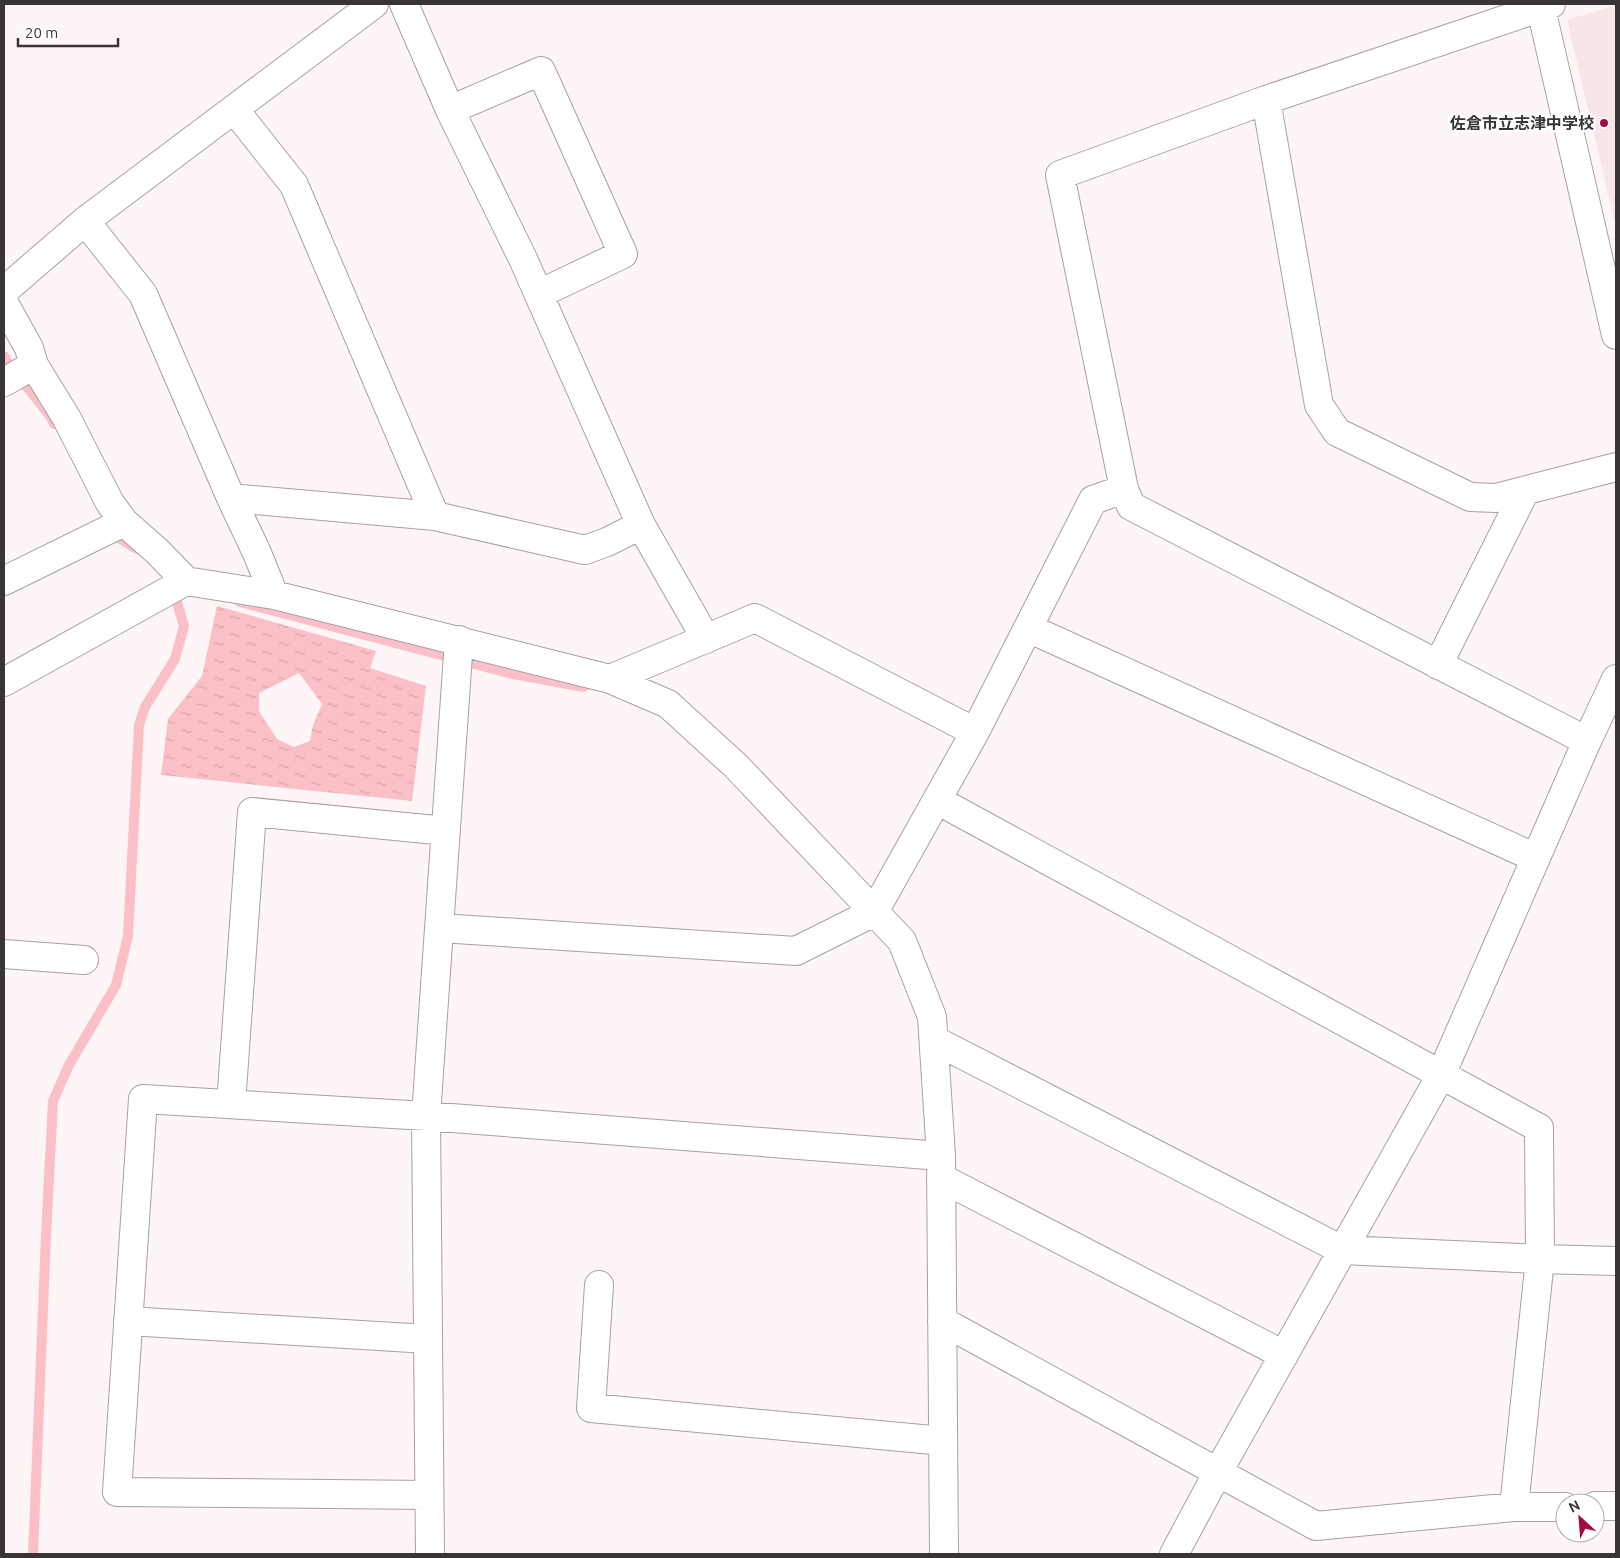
<svg xmlns="http://www.w3.org/2000/svg" width="1620" height="1558" font-family="Ubuntu,'Noto Sans JP',sans-serif">
  <style>
    .built { fill: #f8e5e7 }
    .water { fill: url(#water-ripples); fill-rule: evenodd }
    .lines { fill: none; stroke-linecap: round; stroke-linejoin: round }
    .stream { stroke: #fabfc7; stroke-width: 10 }
    .minor-casing { stroke: #a8a0a1; stroke-width: 30 }
    .minor { stroke: #fff; stroke-width: 28 }
    .poi-dot { fill: #a40a42; stroke: #fff; stroke-width: 2 }
    .labels { text-anchor: middle; stroke-width: 4.5; stroke-linejoin: round; paint-order: stroke }
    .poi-label { font-size: 16px; font-weight: bold; fill: #393535; stroke: #fff; text-anchor: end }
  </style>
  <defs>
    <pattern id="water-ripples" width="26" height="14" patternUnits="userSpaceOnUse" patternTransform="scale(1.25)"><rect width="26" height="14" fill="#fabfc7"/><path d="M2 4q2-2 4 0t4 0M15 11q2-2 4 0t4 0" fill="none" stroke="#d7a5ac"/></pattern>
  </defs>
  <rect width="100%" height="100%" fill="#fef5f6"/>
  <path class="built" d="M1616,5V227L1567,20Z"/>
  <path class="water" d="M217,606L376,651L370,668L426,686L412,801L161,775L168,719L202,676ZM299,673L322,704L313,725L310,741L294,747L277,739L259,711V693Z"/>
  <g class="lines">
    <path class="stream" d="M4,356L10,366L50,416L54,424
      M112,528L119,538L137,549
      M240,602L513,674L584,687
      M33,1554L46,1235L53,1101L69,1065L116,985L128,936L139,725L145,707L175,659L184,626L173,589"/>
    <g class="minor-casing">
      <path id="minor" d="M404,4L450,110L523,259L641,525L706,639
        M1540,4L1616,335
        M1266,100L1551,4
        M234,109L294,185L435,516
        M450,110L541,71L623,254L539,294
        M85,221L143,294L231,498L257,553L274,595
        M4,291L85,221L374,4
        M4,303L29,348L34,365L66,417L110,503L124,522L158,552L186,581L274,595L610,679L668,704L736,766L902,941L932,1017L941,1156L944,1554
        M4,382L34,365
        M231,498L435,516L585,550L607,542L641,525
        M4,581L124,522
        M1028,628L1536,858
        M1438,665L1525,491
        M610,679L755,618L975,732
        M4,682L186,581
        M1587,741L1131,506L1124,489L1060,175L1266,100L1319,405L1337,432L1470,497L1496,498L1616,467
        M937,800L1539,1128L1540,1259L1514,1507
        M440,928L796,951L874,912L975,732L1093,500L1124,489
        M4,954L84,960
        M934,1040L1342,1250L1540,1259L1616,1261
        M231,1104L252,812L446,831
        M941,1178L1284,1355
        M599,1285L591,1408L943,1441
        M128,1321L428,1339
        M942,1321L1316,1526L1514,1507H1565
        M429,1495L117,1492L143,1099L426,1116L941,1156
        M1595,1506H1616
        M430,1554L426,1116L459,640
        M1174,1554L1218,1472L1441,1075L1587,741L1616,679"/>
    </g>
    <use href="#minor" class="minor"/>
  </g>
  <circle class="poi-dot" cx="1604" cy="123" r="5"/>
  <g class="labels">
    <g class="poi-label">
      <text x="1594" y="129">佐倉市立志津中学校</text>
    </g>
  </g>
  <rect width="1620" height="1558" fill="none" stroke="#393535" stroke-width="10"/>
  <g transform="translate(1580 1518) rotate(334)"><circle r="24" fill="#ffffff" stroke="#b0aeae"/>
  <path d="M0-4L9 19L0 12L-9 19Z" fill="#a40a42"/>
  <text y="-8" font-size="14" font-weight="bold" text-anchor="middle" fill="#393535">N</text>
  </g>
  <path d="M18 38v8h100v-8" fill="none" stroke="#393535" stroke-width="2.5"/>
  <text x="25" y="38" font-size="15" fill="#393535" stroke="#ffffff" stroke-width="4" paint-order="stroke">20 m</text>
</svg>
